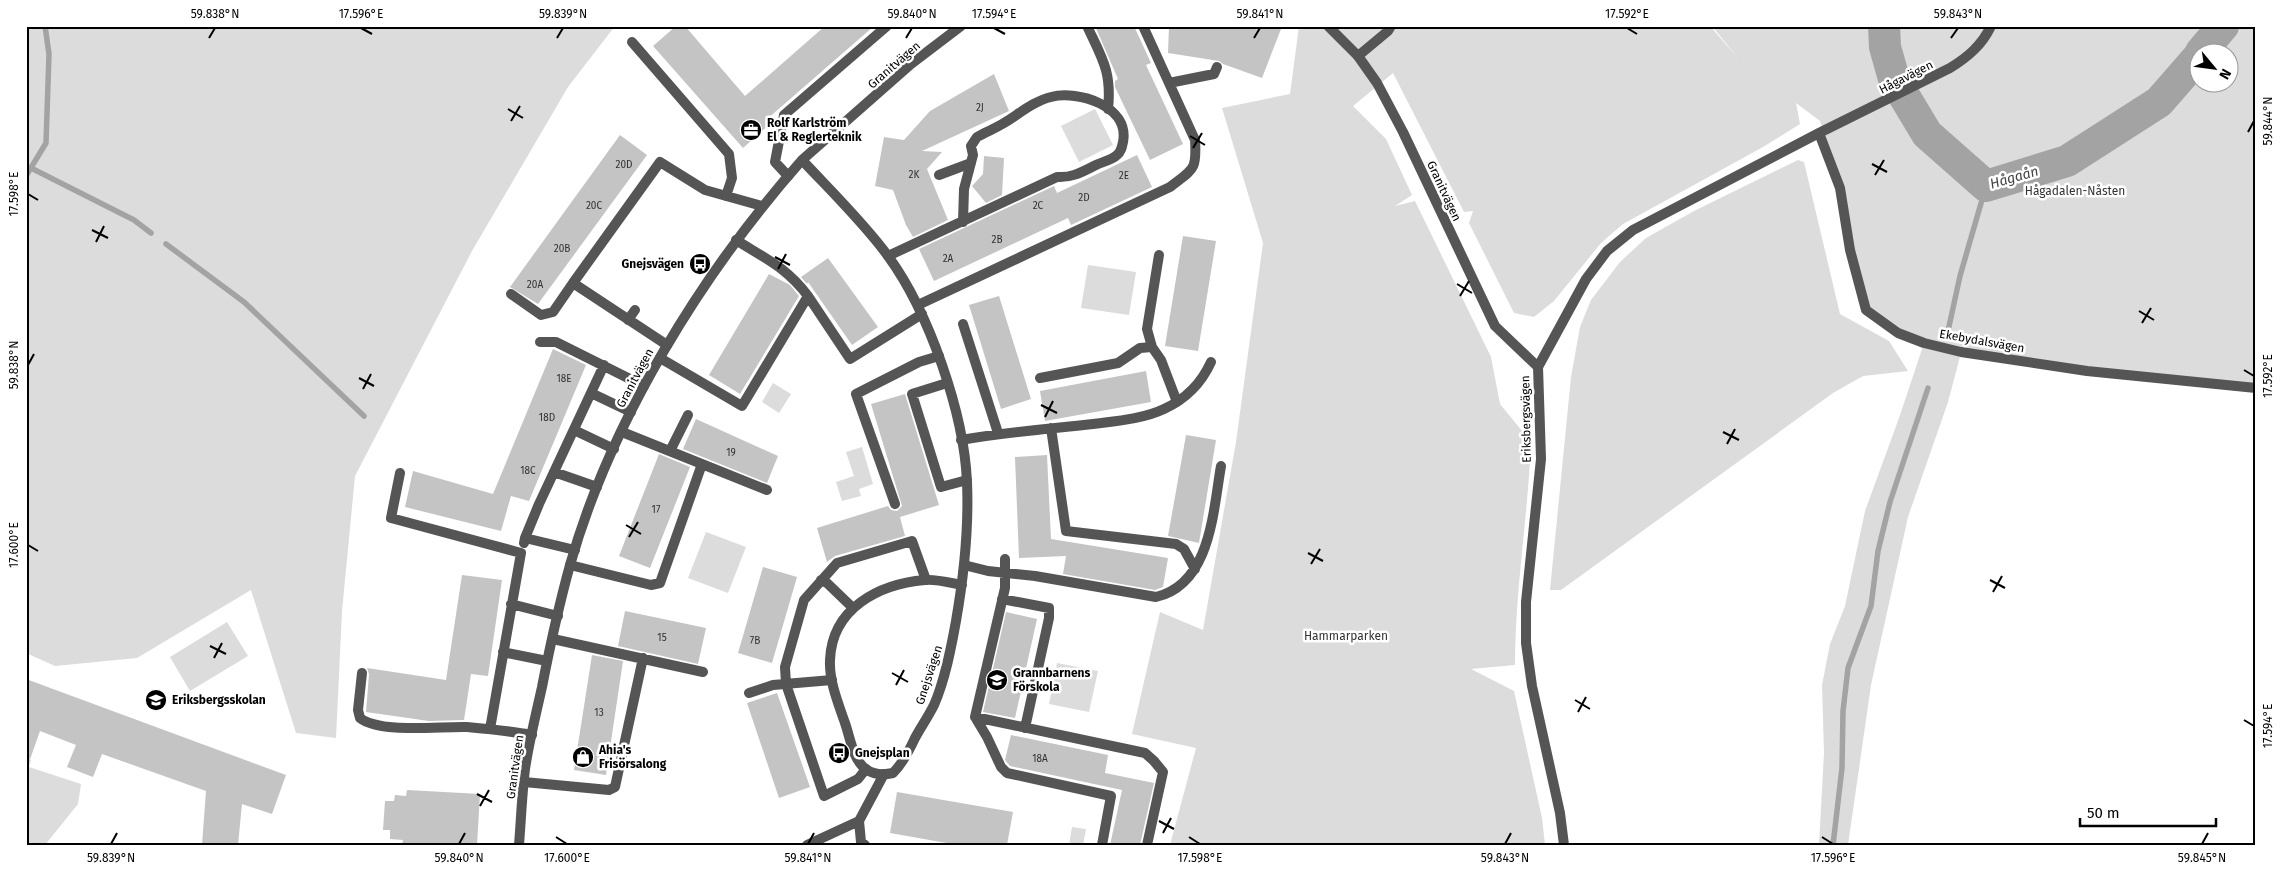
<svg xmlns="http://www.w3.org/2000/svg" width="2282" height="871" font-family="'Fira Sans',sans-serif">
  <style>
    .green { fill: #dcdcdc; fill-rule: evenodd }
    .water { fill: #a3a3a3 }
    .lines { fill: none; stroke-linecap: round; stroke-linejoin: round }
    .stream { stroke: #a3a3a3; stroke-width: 5.5 }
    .river { stroke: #a3a3a3; stroke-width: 32 }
    .building { fill: #c4c4c4 }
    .lane { stroke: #555; stroke-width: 10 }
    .street { stroke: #555; stroke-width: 10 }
    .ticks { fill: none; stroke: #000; stroke-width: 2 }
    .labels { text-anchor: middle; stroke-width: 5; stroke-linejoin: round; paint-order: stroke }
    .number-label { font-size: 10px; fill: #313131 }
    .street-label { font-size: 12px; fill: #000; stroke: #fff }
    .poi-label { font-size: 12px; font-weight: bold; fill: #000; stroke: #fff; text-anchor: start }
    .park-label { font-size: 12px; fill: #333; stroke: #fff }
    .water-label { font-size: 14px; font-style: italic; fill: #444; stroke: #fff }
    .neatline { fill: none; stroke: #000; stroke-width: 2 }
    .ticks-label { font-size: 12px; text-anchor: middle; fill: #000 }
  </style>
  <rect width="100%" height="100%" fill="#fff"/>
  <path class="green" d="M26,26H615L568,87L472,251L355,476L342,611L336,738L296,733L251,590L137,658L55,666L26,653Z
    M1299,26H1710L1737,57L1712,26H2256V388L1961,353L1948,402L1908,517L1871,685L1848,845H1819L1824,753L1822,685L1830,644L1845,606L1865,511L1899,418L1924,343L1866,310L1833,162L1820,121L1796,103L1800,124L1763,147L1623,224L1601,243L1554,301L1534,317L1514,313L1469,223L1473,211L1464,212L1393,73L1353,106L1386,139L1412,195L1395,206L1415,201L1491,357L1500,404L1531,442C1528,517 1515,590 1515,665L1471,669L1514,691L1542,818L1545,845H1170L1196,748L1132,734L1160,612L1203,630L1236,442L1263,243L1222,108L1290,94ZM2200,52H2230V82H2200Z
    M1095,109L1113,145L1079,162L1061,126Z
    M1798,160L1804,162L1840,314L1889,341L1908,371L1863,376L1833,393L1561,590H1550L1571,377L1580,327L1591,300L1620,262L1646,238L1694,211Z
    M1088,265L1136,272L1129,315L1081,308Z
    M773,383L791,394L779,413L762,402Z
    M862,447L873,484L859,489L861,496L842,501L836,482L854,476L846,452Z
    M706,532L746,547L728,593L688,578Z
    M227,622L248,656L190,691L170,657Z
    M1057,663L1098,671L1089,712L1049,704Z
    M26,759L31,760L29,767L81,784L78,804L45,845H26Z
    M1072,827L1086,829L1083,845H1069Z"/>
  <path class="water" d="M1876,26H1903L1885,47Z"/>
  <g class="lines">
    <path class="stream" d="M31,168L134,220L151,233
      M26,176L46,143L49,54L45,26
      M166,244L244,302L364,416
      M1948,331L1960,276L1986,186
      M1833,845L1842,768L1843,711L1848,668L1871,606L1878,551L1890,502L1928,388"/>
    <path class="river" d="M1884,26L1885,47L1894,79L1927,134L1986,186L2067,161L2159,102L2200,55
      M2201,52L2223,26"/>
  </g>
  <path class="building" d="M676,26H685L745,96L825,26H874L766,120L770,124L743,148L653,46Z
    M1095,26H1134L1151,63L1146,65L1183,144L1150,160L1115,87V81L1118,79Z
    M1169,26H1273L1281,29L1262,78L1223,64L1219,61L1168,53Z
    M994,74L1009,111L922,151L942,152L927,169L948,220L913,237L906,225L893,190L875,186L884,137L904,140L930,111Z
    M620,135L647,155L538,304L510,287Z
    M1137,155L1152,187L1071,225L1068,218L934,281L919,249L1054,186L1057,193Z
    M984,156L1004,158L1002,195L986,203L972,186L983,174Z
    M1183,236L1216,241L1198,351L1165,346Z
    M828,258L878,327L852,345L808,282L807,284L801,277Z
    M769,274L790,285L799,296L740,394L709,375Z
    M999,296L1031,399L1001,409L969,305Z
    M553,349L586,365L529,501L511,496L501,531L405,507L413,471L493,494Z
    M1146,371L1151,402L1045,421L1040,391Z
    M905,394L939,505L900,517L905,536L835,556L827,562L817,528L888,506L891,510L897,511L902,506L871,404Z
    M696,419L778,456L767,483L683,449Z
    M1186,435L1216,440L1199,543L1168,536Z
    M659,454L690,467L650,568L619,556Z
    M1047,455L1051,539L1168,558L1163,587L1155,590L1063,574L1066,556L1019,558L1015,457Z
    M763,567L797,577L772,663L738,653Z
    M462,575L502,580L488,676L471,674L464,720L429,721L366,712L369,674L367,668L446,680Z
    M625,611L706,628L698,664L618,646Z
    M1006,612L1037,619L1015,718L983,712Z
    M592,655L623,661L606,775L574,770Z
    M26,679L286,775L272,814L242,804L238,845H202L206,791L102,754L93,777L67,767L76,745L40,731L28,765H26Z
    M777,693L810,787L779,798L747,703Z
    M1011,735L1108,755L1105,773L1154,783L1140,845H1110L1122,790L1010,766L1005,760Z
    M407,790L480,794L477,845H402L403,840L390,839V830H383L385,801H394L395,795L406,796Z
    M897,792L1013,812L1007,845H958L890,833Z"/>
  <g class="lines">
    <path class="lane" d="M1087,26C1102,58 1112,72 1108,109
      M632,42L729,154L732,178L726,196
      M1358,56L1388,31L1391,26
      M1169,83L1214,74L1217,67
      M939,175L971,163
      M788,176L775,162L784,115L887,26
      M736,240C766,259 786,267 808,296
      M1159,255L1147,329L1152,347L1161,360L1177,402
      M888,256L1057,177C1072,178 1082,172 1096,165C1102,162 1112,160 1117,155C1121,152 1122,147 1123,142C1130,106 1078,90 1051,97C1034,101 1019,114 1004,123C996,128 986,132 977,137L971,146L973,155L964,189L963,222
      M511,294L541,315L553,312L573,283
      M918,305L1170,187C1193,169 1197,171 1195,140L1143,26
      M628,320L635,310
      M963,324L998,433
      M540,342H556L644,386
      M667,345L573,283L660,162L705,190L762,206
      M660,358L742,406L808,296L850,359L922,314
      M1040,378L1118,363L1140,348L1152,347
      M947,383L912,394L941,487L967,480
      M591,393L631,412
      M1051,428L1066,531L1176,544L1184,549L1195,569
      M574,430L614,449
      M622,432L767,490
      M961,440C1005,432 1049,429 1093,424C1116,421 1143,419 1164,409C1186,399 1201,384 1211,362
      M670,451L688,415
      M554,472L597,487
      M400,473L391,518L521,553L490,729
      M895,504L856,394L919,362L939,356
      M525,538L539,504L604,365
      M524,543L525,538L575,550
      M1005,559V588L975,717L1145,753L1154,761L1163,772L1147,845
      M570,565L651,585L660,583L702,464
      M964,565L988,571L1035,576L1156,597C1211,584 1213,511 1221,466
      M821,580L827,583L853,608
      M1002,599L1049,608V618L1025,728
      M511,604L558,616
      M553,639L703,672
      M503,652L547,661
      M362,673L358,710L360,718C381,734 439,726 467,727C489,729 511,731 532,735
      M749,693L773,685L832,680
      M975,717L987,737L1001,767L1007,773L1111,796L1102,845
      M866,769L858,779L824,796L786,684L785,667L804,600L837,563L912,541L926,580
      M524,782L609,790L615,787L643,658
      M859,821L861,842L865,845
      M807,845L859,821L884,774"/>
    <path class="street" d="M1328,26L1358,56L1377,83L1403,132L1495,326L1538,367
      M1819,133L1840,188L1850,250L1866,310L1898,333L1924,343L1961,352L2087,371L2256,388
      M802,160C830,190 864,223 888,256C929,312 964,413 967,482C969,529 964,575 956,621C951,649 945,680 934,705C928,717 921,727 915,738C909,751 903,763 893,773C884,775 875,775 867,770C853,761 850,737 845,723C838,703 829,681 830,660C832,608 879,584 925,580C937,579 951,583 962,585
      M519,845C521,820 522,794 525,769C529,742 536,714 542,687C550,646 559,605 570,565C611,420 703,272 802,160L911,64L961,26
      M1564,845L1560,813L1532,686L1526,643V602L1541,459L1538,367L1586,279L1607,251L1633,230L1819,133L1950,68C1968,57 1982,45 1991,26"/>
  </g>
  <path class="ticks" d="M361,28L372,34M994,28L1005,34M1627,28L1637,34M209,38L215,28M557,38L563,28M906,38L912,28M1254,38L1260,28M1951,38L1958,28M508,109L523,118M511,121L520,106M2248,132L2254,121M1190,136L1205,145M1193,148L1202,133M1872,164L1887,172M1875,175L1884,160M28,194L38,200M92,230L108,238M96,242L104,226M775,257L790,265M778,269L786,254M1457,284L1472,293M1460,296L1469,281M2139,311L2154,320M2142,323L2151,308M28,365L34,354M2244,370L2254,376M359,378L374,386M363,389L371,374M1041,405L1057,413M1045,417L1053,401M1723,432L1739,440M1727,444L1735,429M626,525L641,534M629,537L638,522M28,545L38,551M1308,553L1323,561M1311,564L1320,549M1990,580L2005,588M1993,592L2002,576M210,646L226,654M214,658L222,643M892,673L908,682M896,685L904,670M1575,700L1590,709M1578,712L1586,697M2244,720L2254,726M477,794L492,802M480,806L489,790M1159,821L1174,829M1163,833L1171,818M556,837L567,844M1189,837L1200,844M1822,837L1833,844M111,844L117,833M459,844L465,833M808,844L814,833M1505,844L1511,833M2202,844L2208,833"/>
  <defs>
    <g id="office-disc" transform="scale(1.125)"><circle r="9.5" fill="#000" stroke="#fff"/><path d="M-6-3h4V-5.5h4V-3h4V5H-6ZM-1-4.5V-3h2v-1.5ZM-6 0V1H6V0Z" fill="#fff"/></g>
    <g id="bus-disc" transform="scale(1.125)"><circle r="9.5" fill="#000" stroke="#fff"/><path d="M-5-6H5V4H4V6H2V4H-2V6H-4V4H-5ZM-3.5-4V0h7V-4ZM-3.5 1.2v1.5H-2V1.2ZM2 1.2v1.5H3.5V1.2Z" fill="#fff"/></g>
    <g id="school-disc" transform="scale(1.125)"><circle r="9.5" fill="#000" stroke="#fff"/><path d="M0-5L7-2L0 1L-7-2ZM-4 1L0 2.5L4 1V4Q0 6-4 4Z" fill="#fff"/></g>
    <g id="shop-disc" transform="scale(1.125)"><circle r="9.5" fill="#000" stroke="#fff"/><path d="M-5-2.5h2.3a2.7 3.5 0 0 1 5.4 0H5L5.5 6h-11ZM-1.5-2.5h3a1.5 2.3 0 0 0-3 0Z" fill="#fff"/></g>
  </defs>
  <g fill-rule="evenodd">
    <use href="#office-disc" x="751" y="130"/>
    <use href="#bus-disc" x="700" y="264"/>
    <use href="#school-disc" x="997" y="680"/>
    <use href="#school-disc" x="156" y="700"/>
    <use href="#bus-disc" x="839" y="753"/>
    <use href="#shop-disc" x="583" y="757"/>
  </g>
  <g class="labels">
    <g class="number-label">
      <text x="980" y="111">2J</text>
      <text x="624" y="168">20D</text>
      <text x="914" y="178">2K</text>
      <text x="1124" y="179">2E</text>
      <text x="1084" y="201">2D</text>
      <text x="594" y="209">20C</text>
      <text x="1038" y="209">2C</text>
      <text x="997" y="243">2B</text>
      <text x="562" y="252">20B</text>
      <text x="948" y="262">2A</text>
      <text x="535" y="288">20A</text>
      <text x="564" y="382">18E</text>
      <text x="547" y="421">18D</text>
      <text x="731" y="456">19</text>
      <text x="528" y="474">18C</text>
      <text x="656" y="513">17</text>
      <text x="662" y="641">15</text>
      <text x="755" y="644">7B</text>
      <text x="599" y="716">13</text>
      <text x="1040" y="762">18A</text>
    </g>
    <g class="street-label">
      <text transform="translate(894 65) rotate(-41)" y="4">Granitvägen</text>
      <text transform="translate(1906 77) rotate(-27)" y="4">Hågavägen</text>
      <text transform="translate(1444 191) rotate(65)" y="4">Granitvägen</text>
      <text transform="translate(1982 341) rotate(10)" y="4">Ekebydalsvägen</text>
      <text transform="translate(635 378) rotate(-62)" y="4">Granitvägen</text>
      <text transform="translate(1526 419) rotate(-91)" y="4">Eriksbergsvägen</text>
      <text transform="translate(929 675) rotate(-72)" y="4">Gnejsvägen</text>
      <text transform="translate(515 767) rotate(-82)" y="4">Granitvägen</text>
    </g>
    <g class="poi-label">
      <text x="767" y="127">Rolf Karlström<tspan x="767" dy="14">El &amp; Reglerteknik</tspan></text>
      <text x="684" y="268" text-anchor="end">Gnejsvägen</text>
      <text x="1013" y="677">Grannbarnens<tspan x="1013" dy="14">Förskola</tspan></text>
      <text x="172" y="704">Eriksbergsskolan</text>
      <text x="599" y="754">Ahia's<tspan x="599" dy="14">Frisörsalong</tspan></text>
      <text x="855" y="757">Gnejsplan</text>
    </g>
    <g class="park-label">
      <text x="2075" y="195">Hågadalen-Nåsten</text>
      <text x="1346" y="640">Hammarparken</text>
    </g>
    <g class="water-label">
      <text transform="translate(2014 177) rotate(-16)" y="5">Hågaån</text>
    </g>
  </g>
  <rect width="2282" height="871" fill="none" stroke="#ffffff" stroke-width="55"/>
  <g transform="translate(2214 68) rotate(119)"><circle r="24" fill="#ffffff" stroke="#999999"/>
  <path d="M0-4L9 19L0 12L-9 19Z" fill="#000000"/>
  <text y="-8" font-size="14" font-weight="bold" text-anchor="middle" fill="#000000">N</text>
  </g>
  <path d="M2080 818v8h136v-8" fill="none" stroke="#000000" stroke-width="2.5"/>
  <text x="2087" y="818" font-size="15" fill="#000000" stroke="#ffffff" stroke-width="4" paint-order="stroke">50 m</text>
  <rect x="28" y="28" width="2226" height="816" class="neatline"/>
  <g class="ticks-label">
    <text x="215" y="18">59.838°N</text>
    <text x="361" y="18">17.596°E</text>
    <text x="563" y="18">59.839°N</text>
    <text x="912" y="18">59.840°N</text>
    <text x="994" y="18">17.594°E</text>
    <text x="1260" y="18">59.841°N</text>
    <text x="1627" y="18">17.592°E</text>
    <text x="1958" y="18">59.843°N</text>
    <text transform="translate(2268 121) rotate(-90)" y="4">59.844°N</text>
    <text transform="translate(14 194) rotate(-90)" y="4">17.598°E</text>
    <text transform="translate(14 365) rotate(-90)" y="4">59.838°N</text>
    <text transform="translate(2268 376) rotate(-90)" y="4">17.592°E</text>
    <text transform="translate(14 545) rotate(-90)" y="4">17.600°E</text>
    <text transform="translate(2268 726) rotate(-90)" y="4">17.594°E</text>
    <text x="111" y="862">59.839°N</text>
    <text x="459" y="862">59.840°N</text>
    <text x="567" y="862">17.600°E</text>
    <text x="808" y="862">59.841°N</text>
    <text x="1200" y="862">17.598°E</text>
    <text x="1505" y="862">59.843°N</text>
    <text x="1833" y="862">17.596°E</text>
    <text x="2202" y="862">59.845°N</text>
  </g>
</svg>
